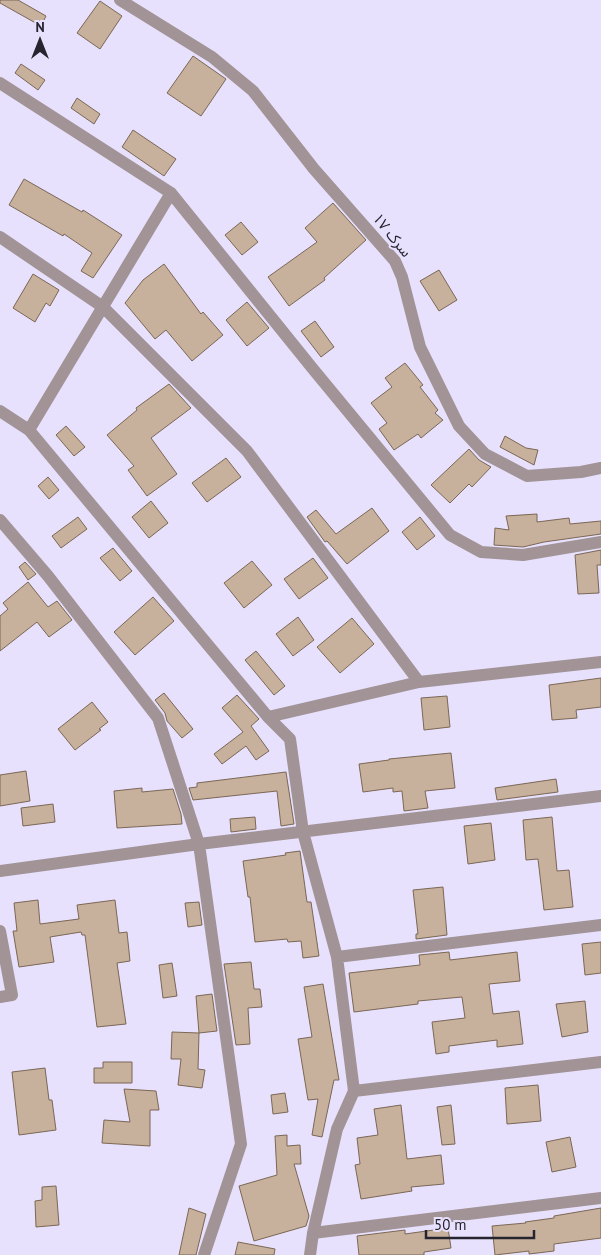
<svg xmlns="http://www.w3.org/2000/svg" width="601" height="1255" font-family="'PT Sans','Noto Sans Arabic',sans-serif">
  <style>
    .building { fill: #c7b09c; stroke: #7b6755 }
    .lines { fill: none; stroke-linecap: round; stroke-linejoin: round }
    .minor { stroke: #a19396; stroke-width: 12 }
    .labels { text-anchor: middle; stroke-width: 4; stroke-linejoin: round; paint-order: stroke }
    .street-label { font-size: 15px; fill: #26242e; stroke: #e7e1fd }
  </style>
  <rect width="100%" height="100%" fill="#e7e1fd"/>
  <path class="building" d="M0,0H18L46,16L41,26L0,3Z
    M100,1L122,16L100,49L77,33Z
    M193,56L226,79L201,116L167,93Z
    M21,64L45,80L38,90L15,73Z
    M77,98L100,114L94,124L71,108Z
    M133,130L176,159L164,176L122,147Z
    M24,179L82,212L83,210L122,235L93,278L81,271L92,253L64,234L63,236L9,205Z
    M333,203L366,240L324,278L325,280L289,306L268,277L317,242L305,228Z
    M241,222L258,242L242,255L225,235Z
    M164,264L201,314L203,312L223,335L192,361L166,330L155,339L125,303L143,280Z
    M439,270L457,300L439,311L420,281Z
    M33,274L59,290L50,306L46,303L35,322L13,308Z
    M247,302L269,328L247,346L226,320Z
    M315,321L334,347L321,357L301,331Z
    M405,363L423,385L420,387L438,410L435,413L443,420L421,438L418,434L394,450L379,429L387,423L371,403L392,387L385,378Z
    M169,384L191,408L151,438L177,474L147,496L128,470L134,466L107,435L137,410L136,408Z
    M66,426L85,447L74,456L56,435Z
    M505,436L526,448L538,450L534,465L500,447Z
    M469,449L479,460L491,467L472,487L469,484L450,503L431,485Z
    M226,458L241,477L207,502L192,483Z
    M48,477L59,490L49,499L38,486Z
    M151,501L168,523L149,538L132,517Z
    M372,508L389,531L347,564L327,541L325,542L307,517L316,510L336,534Z
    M537,514V522L569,518L570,524L601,521V534L544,542L523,547L494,545L495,528L509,530L506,516Z
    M78,517L87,529L61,548L52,536Z
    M420,517L435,536L417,550L402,532Z
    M113,548L132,571L120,581L100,558Z
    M601,550V565H597L599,593L578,594L575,555Z
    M313,558L328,578L299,599L284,579Z
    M252,561L272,585L244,608L224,583Z
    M25,562L36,574L28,580L19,567Z
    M28,582L48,607L57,601L72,620L49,637L37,622L0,651V616L8,609L3,603Z
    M153,597L174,621L135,655L114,632Z
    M298,617L314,640L293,656L276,634Z
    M352,618L374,644L340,673L317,647Z
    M256,651L285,686L274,695L245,660Z
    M601,678V707L576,710L577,718L552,720L549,685Z
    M164,693L193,729L182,738L167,721L165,713L155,700Z
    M237,695L259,719L251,726L269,751L256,760L246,746L222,764L214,754L243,732L222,708Z
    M447,696L450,727L424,730L421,698Z
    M92,702L108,722L99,729L101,730L75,750L58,729Z
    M451,753L455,788L425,791L428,808L404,811L402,791L393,792V788L363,792L359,764L389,760V759Z
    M26,771L30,801L0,806V775Z
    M286,772L294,824L281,826L277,791L193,800L189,788L197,787V783Z
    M556,779L558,792L497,800L495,788Z
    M142,788V792L173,789L181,814L182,824L117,828L114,791Z
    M53,804L55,822L23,826L21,808Z
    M255,817L256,829L231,832L230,819Z
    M552,817L557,871L569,870L573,907L544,910L538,859L526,860L523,820Z
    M491,823L495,860L468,864L464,826Z
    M300,851L307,902H311L319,956L303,958L301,941L288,942L287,939L255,942L250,897H248L243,861L286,855L285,853Z
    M443,887L447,935L416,939V934H418L413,890Z
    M38,900L40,924L79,919L77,905L115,900L119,933L127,932L130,961L117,963L126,1024L97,1027L85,935H82L81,932L50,937L54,962L19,967L13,931H17L14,903Z
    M199,902L202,925L188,927L185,903Z
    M601,942V973L585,975L582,944Z
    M449,952L450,960L517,952L520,981L489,984L493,1014L519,1011L523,1044L497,1047V1040L449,1046V1052L436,1054L432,1022L465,1018L462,997L418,1001V1004L354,1012L349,973L420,965L419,955Z
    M251,962L254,989H260L262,1007L248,1008L250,1044L236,1045L224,964Z
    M172,963L177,996L163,998L159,965Z
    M323,984L339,1080H334L322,1137L312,1135L318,1099L308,1100L298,1039L312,1037L304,987Z
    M212,994L217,1031L199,1033L196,996Z
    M585,1001L588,1032L562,1037L556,1004Z
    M172,1032L199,1033L198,1069L205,1070L202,1088L178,1085L181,1059H171Z
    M103,1062H132V1083H94V1068H103Z
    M45,1068L49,1100H52L56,1130L19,1135L12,1072Z
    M538,1085L541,1121L507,1124L505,1088Z
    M124,1089L156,1091L159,1110H150V1146L102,1143L104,1120L130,1122Z
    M285,1093L288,1112L273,1114L271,1095Z
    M401,1105L407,1159L441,1155L444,1184L411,1187L412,1191L361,1199L355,1165L360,1164L357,1138L378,1135L374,1109Z
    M451,1105L455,1144L442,1145L437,1107Z
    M287,1135V1146L300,1145L301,1164H294L309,1216L306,1226L254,1241L239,1186L277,1175L275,1136Z
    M570,1137L576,1167L552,1172L546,1142Z
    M56,1186L59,1225L36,1227L35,1201L42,1200V1187Z
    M189,1208L206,1214L196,1255H179Z
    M601,1208V1238L554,1244V1251L529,1254V1251L495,1255L492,1226L526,1223L525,1222L554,1218V1216Z
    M448,1228L451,1248L424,1252V1255H359L357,1236L405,1230V1234Z
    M238,1242L275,1249L274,1255H235Z"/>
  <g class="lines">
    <path class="minor" d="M120,0L212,57L253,91L314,169L395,261L402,277L420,347L459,426L485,454L527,476L581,472L601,468
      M0,83L171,193L313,369L450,535L481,552L523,555L601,542
      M0,237L103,307L247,451L419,682
      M0,411L29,430L268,717L290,739L303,832L337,957L354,1091L337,1129L313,1233L310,1255
      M29,430L171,193
      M0,520L48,576L158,718L199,844L241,1144L204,1255
      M268,717L419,682L601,662
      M0,871L199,844L601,796
      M0,931L12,995L0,997
      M337,957L601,925
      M354,1091L601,1062
      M313,1233L601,1198"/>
  </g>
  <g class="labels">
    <g class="street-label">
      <text transform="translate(392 235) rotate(51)" y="5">سرک ۱۷</text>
    </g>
  </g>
  <g transform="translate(40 40)" stroke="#e7e1fd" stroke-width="4" paint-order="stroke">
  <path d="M0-4L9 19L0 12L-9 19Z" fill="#26242e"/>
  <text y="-8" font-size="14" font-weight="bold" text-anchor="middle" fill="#26242e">N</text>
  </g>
  <path d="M426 1230v8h108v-8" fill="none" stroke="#26242e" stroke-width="2.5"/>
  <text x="434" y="1230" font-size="15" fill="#26242e" stroke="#e7e1fd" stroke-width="4" paint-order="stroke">50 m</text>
</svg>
